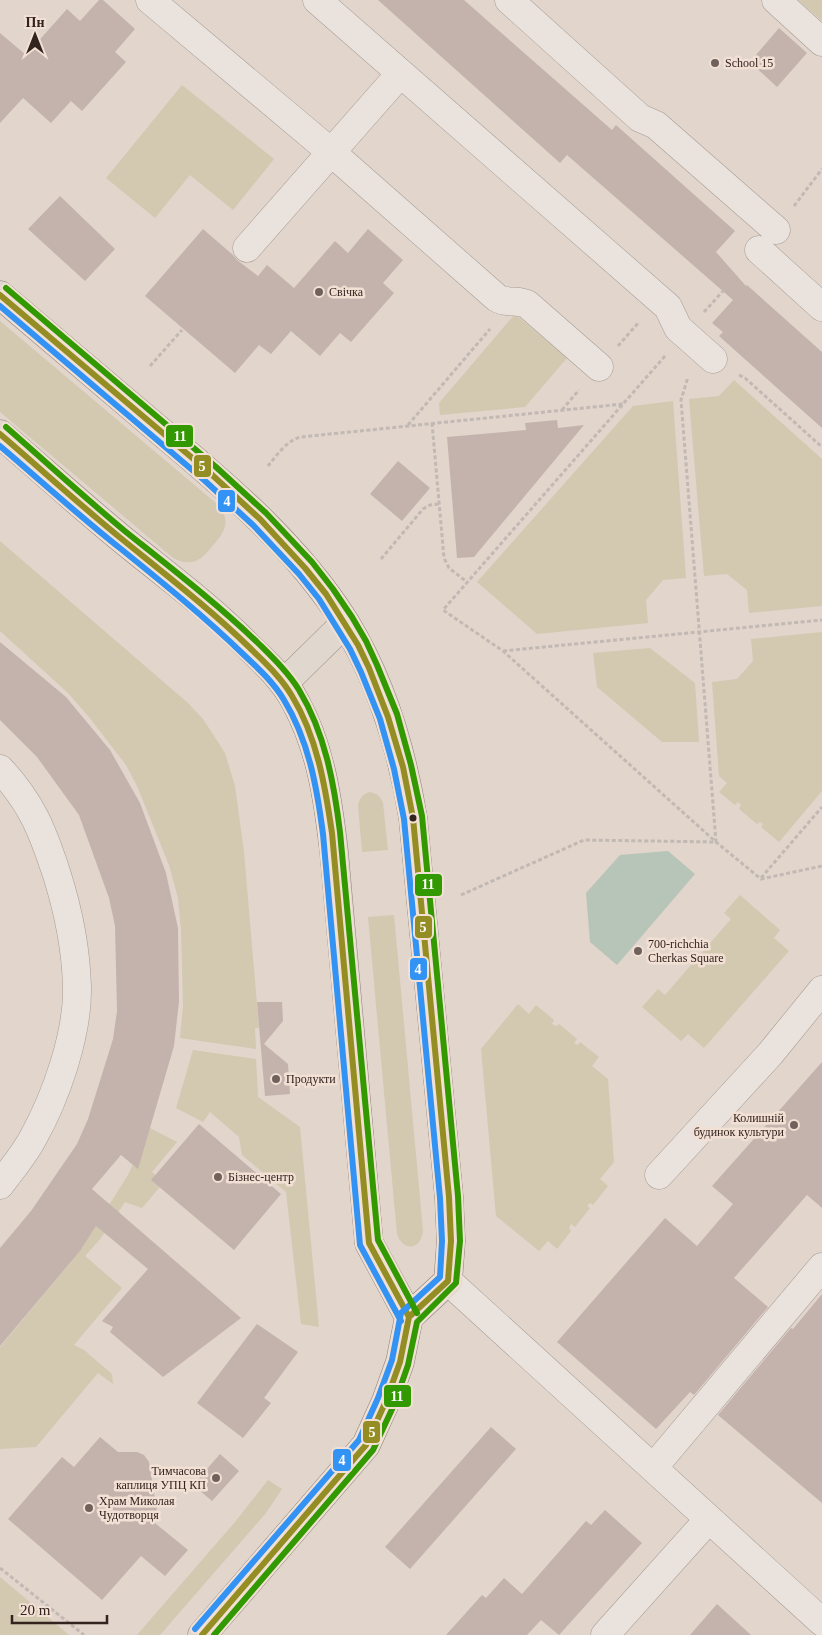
<svg xmlns="http://www.w3.org/2000/svg" width="822" height="1635" font-family="'Times New Roman',serif">
  <style>
    .green { fill: #d2c9b0 }
    .water { fill: #b7c4b8 }
    .building { fill: #c4b3ad }
    .lines { fill: none; stroke-linecap: round; stroke-linejoin: round }
    .minor-casing { stroke: #a69b95; stroke-width: 29 }
    .major-casing { stroke: #8c817c; stroke-width: 29 }
    .path { stroke: #c2b9b4; stroke-width: 3; stroke-dasharray: 4 2.5; stroke-linecap: butt }
    .minor { stroke: #eae3dd; stroke-width: 28 }
    .major { stroke: #e0d7cf; stroke-width: 28 }
    .bus-1-casing { stroke: #f1e0d3; stroke-width: 10 }
    .bus-2-casing { stroke: #f1e0d3; stroke-width: 10 }
    .bus-3-casing { stroke: #f1e0d3; stroke-width: 10 }
    .bus-1 { stroke: #938d23; stroke-width: 6 }
    .bus-2 { stroke: #3393f4; stroke-width: 6 }
    .bus-3 { stroke: #390; stroke-width: 6 }
    .poi-dot { fill: #70615c; stroke: #f1e0d3; stroke-width: 2 }
    .bus-dot { fill: #33231f; stroke: #f1e0d3; stroke-width: 2 }
    .labels { text-anchor: middle; stroke-width: 5; stroke-linejoin: round; paint-order: stroke }
    .poi-label { font-size: 12px; fill: #33231f; stroke: #f1e0d3; text-anchor: start }
    .line-badge { stroke: #f1e0d3; stroke-width: 2 }
    .badge-label { font-size: 14px; text-anchor: middle; font-weight: bold; fill: #fff }
  </style>
  <rect width="100%" height="100%" fill="#e1d5cc"/>
  <path class="green" d="M798,0H822V21Z
    M182,85L274,159L233,210L190,175L155,218L106,178Z
    M515,314L567,358L525,407L440,415L439,403Z
    M0,321L217,504C233,522 224,533 210,549C205,555 199,561 191,562C184,563 178,561 172,557L0,412Z
    M734,380L822,459V606L749,613L747,590L727,574L704,576L689,399L719,396Z
    M673,401L686,578L663,580L646,600L648,623L537,634L477,582L633,406Z
    M0,541L188,703L203,719L225,753L235,786L244,852L259,1028H255L256,1049L180,1038L183,1006L181,930L178,898L169,865L137,786L126,765L89,717L68,693L0,631Z
    M822,632V791L779,842L761,827L763,824L760,822L757,824L739,809L741,805L738,802L735,805L719,792L727,783L719,776L712,682L737,679L753,661L751,639Z
    M650,648L695,683L699,742H662L597,687L593,653Z
    M369,792C377,793 380,796 383,803L388,850L362,852L358,805C360,798 362,795 369,792Z
    M740,895L780,930L774,938L789,951L704,1048L688,1034L681,1041L642,1007L658,989L665,995L731,919L724,913Z
    M394,915L423,1231C421,1250 403,1252 397,1234L368,917Z
    M518,1004L529,1014L536,1005L554,1020L552,1024L556,1026L559,1024L577,1039L574,1043L578,1045L580,1042L599,1057L592,1066L608,1079L614,1162L600,1179L608,1186L593,1205L590,1203L587,1206L590,1208L575,1227L571,1224L569,1228L571,1231L557,1249L548,1241L539,1251L496,1216L481,1049Z
    M193,1050L256,1059L258,1097L300,1127L319,1327L301,1324L286,1192L242,1155L239,1137L210,1112L203,1122L176,1108Z
    M150,1128L177,1142L152,1172L164,1182L142,1208L125,1202L101,1238L85,1256L122,1288L74,1345L84,1350L112,1374L113,1384L98,1373L36,1447L0,1449V1347L80,1251L128,1175Z
    M268,1480L282,1489L266,1513L160,1635H137L235,1522Z
    M0,1577L69,1635H0Z"/>
  <path class="water" d="M668,851L695,874L617,965L590,942L586,893L620,855Z"/>
  <path class="building" d="M99,0H103L135,29L115,52L126,62L82,111L71,101L51,123L23,98L0,123V33L26,55L67,9L80,21Z
    M378,0H464L612,130L616,125L735,231L716,252L746,286L747,285L822,352V428L719,336L723,332L712,323L733,300L567,155L560,163Z
    M779,28L807,53L777,87L750,62Z
    M60,196L115,249L85,281L28,229Z
    M203,229L233,255L237,260L258,276L267,265L294,288L335,241L348,253L368,229L403,260L383,283L394,293L351,342L340,333L320,356L291,331L271,354L259,345L235,373L145,296Z
    M557,420L558,428L584,425L474,557L457,558L447,437L526,430L525,423Z
    M398,461L430,488L402,521L370,494Z
    M0,642L66,697L110,750L140,803L166,873L178,928L179,1001L174,1046L138,1169L121,1155L92,1189L241,1318L163,1377L110,1332L113,1327L102,1321L148,1269L96,1226L80,1251L0,1346V1248L31,1211L77,1144L88,1119L113,1039L117,1011L115,926L109,898L79,815L37,757L0,720Z
    M257,1002H282L283,1021L264,1044L288,1064L290,1094L265,1096Z
    M822,1062V1208L807,1195L734,1278L768,1307L694,1395L690,1392L656,1429L557,1342L665,1218L697,1246L733,1204L712,1186Z
    M199,1124L281,1194L234,1250L151,1180Z
    M822,1294V1503L718,1415L791,1328L793,1329Z
    M257,1324L298,1352L264,1398L271,1403L243,1438L197,1403Z
    M491,1427L516,1449L410,1569L385,1547Z
    M100,1437L118,1452H137L144,1455L149,1462L157,1511L150,1519L188,1550L165,1576L141,1556L102,1600L8,1519L62,1457L74,1467Z
    M220,1454L239,1471L212,1501L193,1485Z
    M605,1510L642,1543L559,1635L541,1620L527,1635H446L482,1595L486,1598L504,1578L522,1594L586,1521L591,1525Z
    M717,1604L751,1635H690Z"/>
  <g class="lines">
    <g class="minor-casing">
      <path id="minor" d="M150,0L331,152L497,298C506,304 517,299 527,304L599,367
        M317,0L668,307L678,328L713,359
        M509,0L640,118L656,125L776,230
        M776,0L822,42
        M247,248L400,74
        M759,250L822,307
        M0,769C32,803 43,832 57,875C68,910 76,949 77,987C78,1034 56,1097 33,1138C24,1155 11,1170 0,1185
        M659,1175L770,1054L822,990
        M448,1281L822,1622
        M653,1468L822,1267
        M605,1635L709,1519"/>
    </g>
    <g class="major-casing">
      <path id="major" d="M0,295C53,340 106,385 159,430C227,487 297,546 345,622C381,681 402,750 413,818L449,1197L451,1241L448,1281L409,1317L400,1362L386,1401L366,1445L202,1635
        M0,434C46,473 91,515 138,552C177,583 215,612 250,648C267,664 285,681 296,703C321,749 328,800 334,852L369,1243L409,1317
        M284,683L345,623"/>
    </g>
    <path class="path" d="M794,206L822,169
      M704,312L724,290
      M618,346L639,322
      M665,356L443,610L503,651L716,842L761,879L822,866
      M150,366L182,330
      M739,375L745,378L822,447
      M562,410L579,390
      M432,423L444,558L449,568L467,582
      M408,425L490,329
      M268,466C277,455 287,440 301,437L623,404
      M381,559L423,509L430,505L439,504
      M503,651L822,620
      M761,878L822,807
      M461,895L584,840L716,842L681,400L688,377
      M0,1568L84,1635"/>
    <use href="#minor" class="minor"/>
    <use href="#major" class="major"/>
    <g class="bus-1-casing">
      <path id="bus-1" d="M0,295L210,473L260,519L305,568L326,594L358,645L369,668L388,717L403,767L413,818L449,1197L451,1241L448,1281L409,1317L400,1362L386,1401L366,1445L202,1635
        M0,434C41,469 81,506 123,540C166,575 210,609 250,648C265,663 281,677 292,696C317,737 325,785 332,833L369,1243L409,1317"/>
    </g>
    <g class="bus-2-casing">
      <path id="bus-2" d="M0,306L204,480L253,525L299,574L319,599L350,649L361,672L380,719L394,769L404,819L440,1198L442,1241L440,1277L401,1313L392,1360L378,1398L359,1440L195,1629
        M0,446C40,480 79,516 121,549C163,583 205,617 244,655C259,669 274,683 284,700C309,741 317,788 323,834L360,1245L401,1321"/>
    </g>
    <g class="bus-3-casing">
      <path id="bus-3" d="M6,288L216,467L266,513L312,562L333,589L352,617L366,641L377,665L397,714L411,765L422,816L458,1196L460,1241L456,1283L417,1322L408,1365L394,1405L373,1450L214,1635
        M6,427C46,462 85,498 126,532C171,568 215,602 257,642C272,657 288,672 299,690C325,733 334,783 340,832L378,1240L417,1313"/>
    </g>
    <use href="#bus-1" class="bus-1"/>
    <use href="#bus-2" class="bus-2"/>
    <use href="#bus-3" class="bus-3"/>
  </g>
  <g class="poi-dot">
    <circle cx="715" cy="63" r="5"/>
    <circle cx="319" cy="292" r="5"/>
    <circle cx="638" cy="951" r="5"/>
    <circle cx="276" cy="1079" r="5"/>
    <circle cx="794" cy="1125" r="5"/>
    <circle cx="218" cy="1177" r="5"/>
    <circle cx="216" cy="1478" r="5"/>
    <circle cx="89" cy="1508" r="5"/>
  </g>
  <circle class="bus-dot" cx="413" cy="818" r="4.5"/>
  <g class="labels">
    <g class="poi-label">
      <text x="725" y="67">School 15</text>
      <text x="329" y="296">Свічка</text>
      <text x="648" y="948">700-richchia<tspan x="648" dy="14">Cherkas Square</tspan></text>
      <text x="286" y="1083">Продукти</text>
      <text x="784" y="1122" text-anchor="end">Колишній<tspan x="784" dy="14">будинок культури</tspan></text>
      <text x="228" y="1181">Бізнес-центр</text>
      <text x="206" y="1475" text-anchor="end">Тимчасова<tspan x="206" dy="14">каплиця УПЦ КП</tspan></text>
      <text x="99" y="1505">Храм Миколая<tspan x="99" dy="14">Чудотворця</tspan></text>
    </g>
  </g>
  <g class="line-badge">
    <rect x="165" y="424" width="29" height="24" rx="5" fill="#390"/>
    <rect x="193" y="454" width="19" height="24" rx="5" fill="#938d23"/>
    <rect x="217" y="489" width="19" height="24" rx="5" fill="#3393f4"/>
    <rect x="414" y="873" width="29" height="24" rx="5" fill="#390"/>
    <rect x="414" y="915" width="19" height="24" rx="5" fill="#938d23"/>
    <rect x="409" y="957" width="19" height="24" rx="5" fill="#3393f4"/>
    <rect x="383" y="1384" width="29" height="24" rx="5" fill="#390"/>
    <rect x="362" y="1420" width="19" height="24" rx="5" fill="#938d23"/>
    <rect x="332" y="1448" width="20" height="24" rx="5" fill="#3393f4"/>
  </g>
  <g class="badge-label">
    <text x="180" y="441">11</text>
    <text x="202" y="471">5</text>
    <text x="227" y="506">4</text>
    <text x="428" y="889">11</text>
    <text x="423" y="932">5</text>
    <text x="418" y="974">4</text>
    <text x="397" y="1401">11</text>
    <text x="372" y="1437">5</text>
    <text x="342" y="1465">4</text>
  </g>
  <g transform="translate(35 35)" stroke="#f1e0d3" stroke-width="4" paint-order="stroke">
  <path d="M0-4L9 19L0 12L-9 19Z" fill="#33231f"/>
  <text y="-8" font-size="14" font-weight="bold" text-anchor="middle" fill="#33231f">Пн</text>
  </g>
  <path d="M12 1615v8h95v-8" fill="none" stroke="#33231f" stroke-width="2.5"/>
  <text x="20" y="1615" font-size="15" fill="#33231f" stroke="#f1e0d3" stroke-width="4" paint-order="stroke">20 m</text>
</svg>
